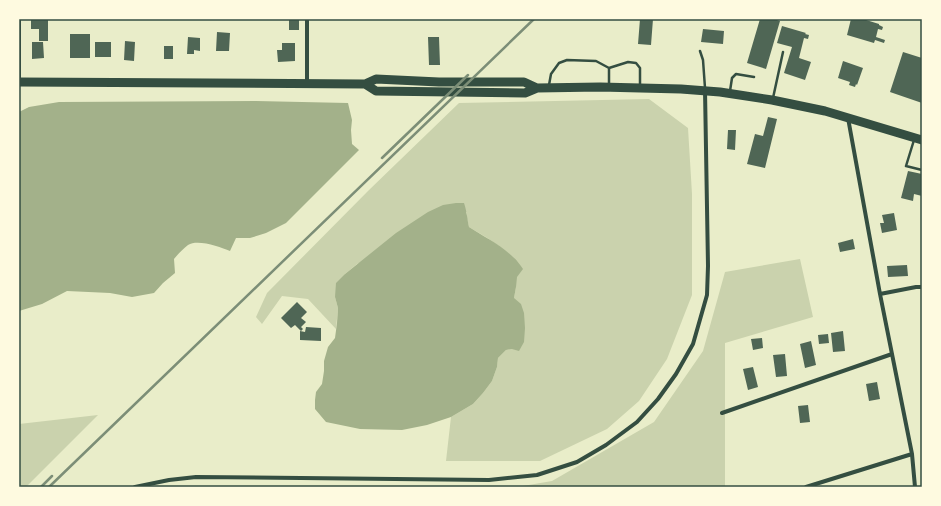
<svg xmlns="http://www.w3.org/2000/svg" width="941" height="506" font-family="Helvetica,sans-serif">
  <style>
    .green { fill: #cad2ad }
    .water { fill: #a3b18a }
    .building { fill: #4f6655 }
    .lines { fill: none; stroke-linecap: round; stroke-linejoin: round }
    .service { stroke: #344e41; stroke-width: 2.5 }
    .minor { stroke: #344e41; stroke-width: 4 }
    .primary { stroke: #344e41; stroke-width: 9 }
    .rail { stroke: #7c8e77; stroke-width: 2.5 }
    .neatline { fill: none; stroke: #344e41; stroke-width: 1.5 }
  </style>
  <rect width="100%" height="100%" fill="#e9edc9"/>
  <path class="green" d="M649,99L688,128L692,194V295L667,359L639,401L607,429L540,461H446L451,417L473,404L483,393L492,381L497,367L498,358L506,350L512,349L514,298L516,287V277L499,246L489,239L469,227L467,219V212L357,264L345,274L335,297L338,308L336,329L308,299L282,296L262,324L256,317L267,293L369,190L459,103Z
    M800,259L813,317L725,343V487H517L552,481L654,422L703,351L725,272Z
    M98,415L26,487H19V424Z"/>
  <path class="water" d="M256,101L348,103L352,120L351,130L352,144L359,150L286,223L266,233L250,238H236L230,251C220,247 198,239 188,245C183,249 178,254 174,259L175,273L163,283L154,293L132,297L110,293L67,291L42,304L19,311V112L29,107L59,102Z
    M456,203H464C467,212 467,218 469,227C484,237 500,244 513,257C517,260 520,265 523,269L517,277L516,287L514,298L521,304L524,313L525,328L524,342L519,351L512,349L506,350L498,358L497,367L492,381L483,393L473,404L451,417L427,425L402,430L360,429L326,422L315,409V400L316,392L322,384L324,371V361L328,347L335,338L337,323L338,308L335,297L336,283L345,274L396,233L428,212L443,205Z"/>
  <path class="building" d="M640,19H653L651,45L638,44Z
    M760,19H774L780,21L766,69L747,63Z
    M851,19H863L879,24V25L883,27L882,30L878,29L876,37L885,40L884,43L875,40L874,43L847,35Z
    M31,20H48V41H39V29H31Z
    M289,20H299V30H289Z
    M782,26L806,33L805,34L809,35L808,39L804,38L799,58L811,62L805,80L784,73L792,47L777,43Z
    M703,29L724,31L723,44L701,42Z
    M217,32L230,33L229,51H216Z
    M70,34H90V58H70Z
    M188,37L200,38V51L194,50V54H187Z
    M428,37H439L440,65H429Z
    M125,41L135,42L134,61L124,60Z
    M32,42H43L44,58L32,59Z
    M95,42H111V57H95Z
    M282,43H295V61L278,62L277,50H282Z
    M164,46H173V59H164Z
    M903,52L922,58V103L890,92Z
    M843,61L863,68L857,85L856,84L855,87L849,85L850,82L838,78Z
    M768,117L777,119L765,168L747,164L755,134L763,136Z
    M728,130H736L735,150L727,149Z
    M908,171L922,174V196L914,194L913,201L901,198Z
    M894,213L897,230L882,233L880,223H884L882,215Z
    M853,239L855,249L840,252L838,243Z
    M907,265L908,276L888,277L887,266Z
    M297,302L307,312L301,318L306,322L301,327L303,329L301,331L295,325L291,328L281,318Z
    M306,327L321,328V341L300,340V331L305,332Z
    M843,331L845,351L833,352L831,333Z
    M828,334L829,343L819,344L818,335Z
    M762,338L763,348L753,350L751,339Z
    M811,341L816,365L805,368L800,344Z
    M785,354L787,376L776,377L773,355Z
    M753,367L758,387L748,390L743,369Z
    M877,382L880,399L869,401L866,384Z
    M808,405L810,422L800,423L798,406Z"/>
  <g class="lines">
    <path class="service" d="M700,51L703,60L705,88
      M609,68L628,62L636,63L640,68V87
      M549,85L551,74L559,63L567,60L596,61L609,68V86
      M730,91L732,78L736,74L754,77
      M773,98L783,52
      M914,140L906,166L922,170"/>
    <path class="minor" d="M19,19V82
      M307,19V84
      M848,118L880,294L912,454L915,487
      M880,294L916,287H922
      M722,413L892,354
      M135,487L169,480L196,477L489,480L537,475L577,462L606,445L637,422L658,399L676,374L693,344L707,295L708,266L705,90
      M806,487L912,454"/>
    <path class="primary" d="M19,82L365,84L376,79L439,82H524L537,88
      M365,84L376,91L525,93L537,88L600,87L681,89L720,92L772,100L825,111L922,140"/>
    <path class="rail" d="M382,158L468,75
      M41,487L52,476
      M49,487L534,19"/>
  </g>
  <rect width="941" height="506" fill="none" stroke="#fefae0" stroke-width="40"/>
  <rect x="20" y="20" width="901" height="466" class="neatline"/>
</svg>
